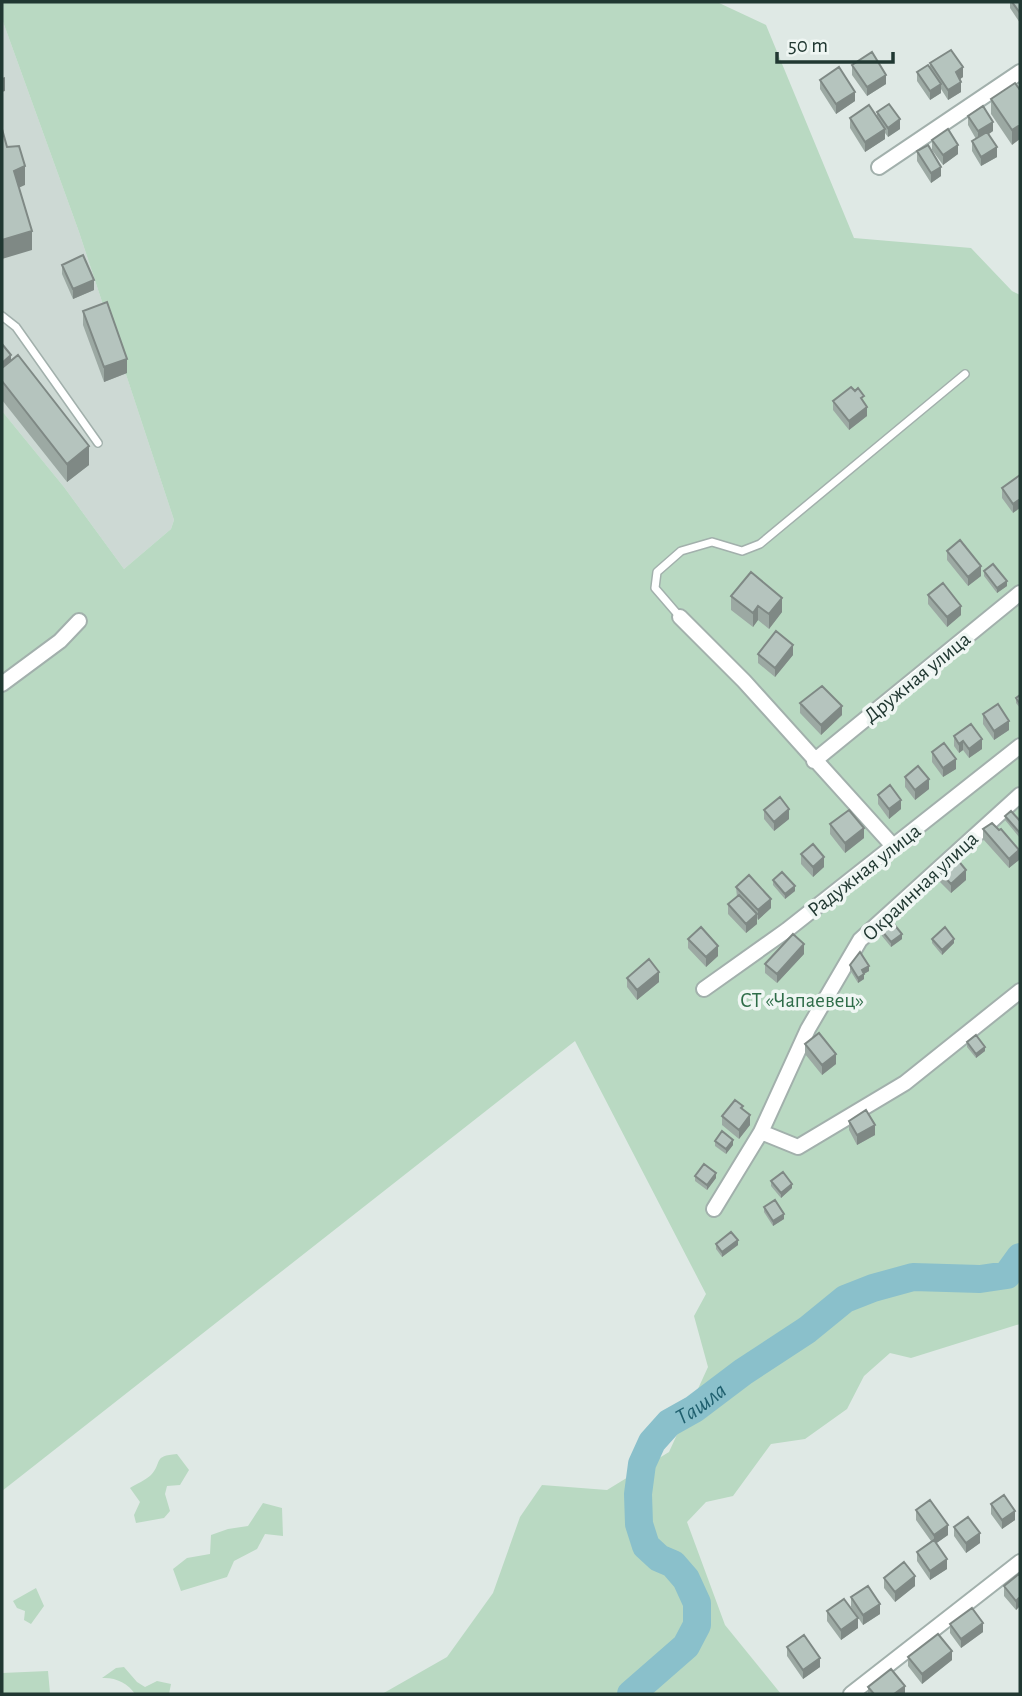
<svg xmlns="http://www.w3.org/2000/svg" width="1022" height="1696" font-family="'Alegreya Sans',sans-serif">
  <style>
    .built { fill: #cdd9d4 }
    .green { fill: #b9d9c2 }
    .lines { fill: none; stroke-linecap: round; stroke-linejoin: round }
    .river { stroke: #8ac0cb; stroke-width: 28 }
    .service-casing { stroke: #a2b0ac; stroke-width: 10 }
    .minor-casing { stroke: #a2b0ac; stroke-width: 18 }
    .service { stroke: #fff; stroke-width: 7 }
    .minor { stroke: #fff; stroke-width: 14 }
    .wall { fill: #9ca9a3 }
    .shaded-wall { fill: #7f8985 }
    .building { fill: #b5c4be; stroke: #7f8985; stroke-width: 2 }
    .labels { text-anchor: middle; stroke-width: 7; stroke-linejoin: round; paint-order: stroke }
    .street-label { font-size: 21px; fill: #213832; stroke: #eff6f3 }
    .park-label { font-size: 21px; fill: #2e6c48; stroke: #eff6f3 }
    .water-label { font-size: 23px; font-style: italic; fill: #20606f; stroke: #eff6f3 }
  </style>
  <rect width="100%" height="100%" fill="#dfe9e5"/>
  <path class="built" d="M2,19L79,232L174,520L171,529L124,569L64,487L2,411Z"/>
  <path class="green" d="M2,2H717L766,25L854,238L971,248L1012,291L1020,295V1324L911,1358L890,1353L864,1376L847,1409L805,1439L771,1444L733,1496L706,1502L687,1522L725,1625L781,1694H382L447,1657L493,1593L520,1517L542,1485L607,1490L669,1452L708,1367L694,1316L706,1294L575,1041L2,1491V411L64,487L124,569L171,529L174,520L79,232L2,19Z
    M177,1454L189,1470L180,1485L167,1486L165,1494L170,1511L164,1518L136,1523L134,1515L140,1502L130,1488C136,1484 146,1480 151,1475C163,1462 152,1456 177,1454Z
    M263,1503L282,1508L283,1536L265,1534L257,1549L234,1561L227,1577L181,1591L173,1569L187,1558L210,1554L211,1535L228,1529L248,1526Z
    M36,1588L44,1606L31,1624L24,1620L25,1611L17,1608L13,1601Z
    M124,1667L137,1682L145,1687L157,1681L171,1684L169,1694H135C128,1683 115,1677 102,1678L116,1668Z
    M48,1671L50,1693L2,1694V1673Z"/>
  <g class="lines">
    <path class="river" id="s1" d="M631,1694L686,1646L697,1625V1603L686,1579L673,1564L659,1558L646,1546L639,1524L638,1494L642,1464L652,1442L669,1423L694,1409L743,1372L807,1330L845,1299L873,1288L913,1277L980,1279L1007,1275L1020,1257"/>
    <g class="service-casing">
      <path id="service" d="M2,316L16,327L98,443
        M680,617L655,588L657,572L681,551L712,542L742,551L760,544L965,374"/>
    </g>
    <g class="minor-casing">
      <path id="minor" d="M879,167L1020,72
        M680,617L744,681L894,847
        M2,684L60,641L79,621
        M814,761L1020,593
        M704,989L787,930L1020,746
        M761,1132L798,1147L905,1083L1020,991
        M714,1209L761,1132L808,1029L860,940L1020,795
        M851,1694L1020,1562"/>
    </g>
    <use href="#service" class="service"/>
    <use href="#minor" class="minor"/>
  </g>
  <path class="wall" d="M1010,2H1020V23L1010,8Z
    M930,63L963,77L960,79L961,92L948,100L941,89V93L930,100L917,81V72L930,68Z
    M852,65L886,84L867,96L852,75Z
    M820,80L855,101L836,114L820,89Z
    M1020,90L1012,145L991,114V99Z
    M877,112L900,129L888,137L885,133V139L865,152L850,128V118H877Z
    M968,116L993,131L989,134L997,157L981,166L972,151V141L976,139L968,125Z
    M932,140L958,154L943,165L932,150Z
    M917,151L941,176L931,183L917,161Z
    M62,265L94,290L73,299L62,274Z
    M83,311L127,373L104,382L83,325Z
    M2,344L11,361L89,465L67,482L2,400Z
    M833,401L864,402L867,416L849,430L833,410Z
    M1020,475L1013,513L1002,498V488Z
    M947,551L981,576L968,586L947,560Z
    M984,571L1007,586L997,593L984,576Z
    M928,595L961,615L947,627L928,604Z
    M731,596L782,612L769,629L758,620L753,627L731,610Z
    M758,654L793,655L775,677L758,663Z
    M1020,695V708L1016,703V698Z
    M800,703L842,715L821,735L800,713Z
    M983,714L1009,730L994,740L983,724Z
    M954,736L982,749L969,758L963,750L959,753L954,746Z
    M932,752L956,769L943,777L932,762Z
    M905,777L929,789L915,800L905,787Z
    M878,795L901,809L889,819L878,804Z
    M764,810L789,819L774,831L764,819Z
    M1005,816L1020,821V836L1019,837L1005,820Z
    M830,824L864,838L845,853L830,834Z
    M983,829L1019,860L1009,868L983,839Z
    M801,854L824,867L813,877L801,864Z
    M940,872L966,880L951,893L940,882Z
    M773,880L795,891L785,899L773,885Z
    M736,887L771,908L758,920L757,918V924L746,933L728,914V904L737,897Z
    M882,931L902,939L891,947L882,936Z
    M688,939L718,956L706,967L688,948Z
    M932,939L954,943L942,955L932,943Z
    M804,954L777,983L765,973V964Z
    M850,965L869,971L864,974V979L858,983L850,970Z
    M627,978L659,982L637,1000L627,987Z
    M967,1042L985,1051L976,1058L967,1047Z
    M805,1044L836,1064L822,1075L805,1054Z
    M743,1110L750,1125L739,1139L722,1125V1116Z
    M849,1121L875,1135L857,1145L849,1130Z
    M715,1141L733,1145L726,1154L715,1146Z
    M695,1176L716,1178L707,1190L695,1181Z
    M771,1181L792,1188L781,1198L771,1186Z
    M764,1207L784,1219L773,1226L764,1212Z
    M716,1244L738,1245L722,1257L716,1249Z
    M991,1504L1015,1520L1002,1529L991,1514Z
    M916,1510L948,1535L936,1543L947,1569L930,1580L917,1561V1552L931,1541L916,1520Z
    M954,1527L980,1543L966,1553L954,1536Z
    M1020,1573V1606L1016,1610L1004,1596V1586Z
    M884,1578L915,1586L895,1602L884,1588Z
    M851,1597L880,1614L863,1625L851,1607Z
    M827,1611L858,1628L841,1640L827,1621Z
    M950,1624L983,1632L961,1648L950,1633Z
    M787,1647L820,1667L803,1679L787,1656Z
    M908,1657L952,1660L922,1684L908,1666Z
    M868,1687L905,1694H868Z"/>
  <path class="shaded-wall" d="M963,67V77L956,82V72Z
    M886,75V84L867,96V87Z
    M5,77V91L2,92V78Z
    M961,82V92L948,100V90Z
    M941,84V93L930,100V91Z
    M855,92V101L836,114V104Z
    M900,119V129L888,137V128Z
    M993,122V131L978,141V131Z
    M1020,125V139L1012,145V130Z
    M885,129V139L865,152V142Z
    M958,145V154L943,165V155Z
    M997,147V157L981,166V157Z
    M25,166V185L14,190V171Z
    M941,167V176L931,183V173Z
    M32,231V250L2,259V240Z
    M94,280V290L73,299V289Z
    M11,355V370L2,377V363Z
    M127,359V373L104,382V367Z
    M867,407V416L849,430V421Z
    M89,446V465L67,482V464Z
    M1020,499V508L1013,513V504Z
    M981,566V576L968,586V577Z
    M1007,581V586L997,593V588Z
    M782,598V612L769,629V614Z
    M758,606V620L753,627V613Z
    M961,606V615L947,627V617Z
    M793,645V655L775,677V668Z
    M842,706V715L821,735V725Z
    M1009,721V730L994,740V731Z
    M982,739V749L969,758V749Z
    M963,741V750L959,753V744Z
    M956,759V769L943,777V768Z
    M929,779V789L915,800V790Z
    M901,800V809L889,819V809Z
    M789,809V819L774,831V822Z
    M864,828V838L845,853V843Z
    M1019,850V860L1009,868V859Z
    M824,857V867L813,877V867Z
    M966,870V880L951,893V884Z
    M795,886V891L785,899V894Z
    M771,899V908L758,920V910Z
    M757,914V924L746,933V924Z
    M902,934V939L891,947V942Z
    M954,939V943L942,955V950Z
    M804,944V954L777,983V974Z
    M718,946V956L706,967V957Z
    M869,966V971L862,975V970Z
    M659,972V982L637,1000V990Z
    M864,974V979L858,983V978Z
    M985,1047V1051L976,1058V1054Z
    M836,1054V1064L822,1075V1065Z
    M750,1115V1125L739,1139V1130Z
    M875,1125V1135L857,1145V1135Z
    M733,1140V1145L726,1154V1149Z
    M716,1173V1178L707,1190V1185Z
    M792,1184V1188L781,1198V1193Z
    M784,1214V1219L773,1226V1221Z
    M738,1240V1245L722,1257V1252Z
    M1015,1511V1520L1002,1529V1520Z
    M948,1525V1535L934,1545V1535Z
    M980,1533V1543L966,1553V1543Z
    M947,1559V1569L930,1580V1571Z
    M915,1576V1586L895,1602V1592Z
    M1020,1597V1606L1016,1610V1601Z
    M880,1604V1614L863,1625V1615Z
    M858,1618V1628L841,1640V1630Z
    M983,1623V1632L961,1648V1639Z
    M952,1651V1660L922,1684V1674Z
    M820,1658V1667L803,1679V1670Z
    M905,1686V1694H894Z"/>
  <path class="building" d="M1012,2H1020V13Z
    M951,50L963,67L956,72L961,82L948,90L930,63Z
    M872,52L886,75L867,87L852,65Z
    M928,65L941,84L930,91L917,72Z
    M839,67L855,92L836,104L820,80Z
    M1015,83L1020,90V125L1012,130L991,99Z
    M889,104L900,119L888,128L877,112Z
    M869,105L885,129L865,142L850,118Z
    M983,106L993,122L978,131L968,116Z
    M2,129L7,147L19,146L25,166L14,171L32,231L2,240Z
    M948,129L958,145L943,155L932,140Z
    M987,132L997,147L981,157L972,141Z
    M928,145L941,167L931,173L917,151Z
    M83,255L94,280L73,289L62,265Z
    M107,302L127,359L104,367L83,311Z
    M2,344L11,355L2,363Z
    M18,355L89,446L67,464L2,381V368Z
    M851,387L855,391L858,388L864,396L861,398L867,407L849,421L833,401Z
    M1020,475V499L1013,504L1002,488Z
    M960,540L981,566L968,577L947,551Z
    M993,564L1007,581L997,588L984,571Z
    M751,572L782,598L769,614L758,606L753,613L731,596Z
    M943,583L961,606L947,617L928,595Z
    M776,631L793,645L775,668L758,654Z
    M822,686L842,706L821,725L800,703Z
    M1020,695V704L1016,698Z
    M998,704L1009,721L994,731L983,714Z
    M971,724L982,739L969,749L963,741L959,744L954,736Z
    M944,743L956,759L943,768L932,752Z
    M918,766L929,779L915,790L905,777Z
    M890,785L901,800L889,809L878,795Z
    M780,797L789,809L774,822L764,810Z
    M849,810L864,828L845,843L830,824Z
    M1011,811L1020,821V831L1019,832L1005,816Z
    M992,823L999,830L1001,829L1019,850L1009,859L983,829Z
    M813,844L824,857L813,867L801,854Z
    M956,858L966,870L951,884L940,872Z
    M782,872L795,886L785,894L773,880Z
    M749,875L771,899L758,910L736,887Z
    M739,895L757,914L746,924L728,904Z
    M893,923L902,934L891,942L882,931Z
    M701,927L718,946L706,957L688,939Z
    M945,927L954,939L942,950L932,939Z
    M793,934L804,944L777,974L765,964Z
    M860,952L869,966L862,970L864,974L858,978L850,965Z
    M649,959L659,972L637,990L627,978Z
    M819,1033L836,1054L822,1065L805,1044Z
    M976,1035L985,1047L976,1054L967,1042Z
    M735,1100L743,1106L741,1108L750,1115L739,1130L722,1116Z
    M866,1110L875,1125L857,1135L849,1121Z
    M722,1131L733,1140L726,1149L715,1141Z
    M704,1164L716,1173L707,1185L695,1176Z
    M783,1172L792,1184L781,1193L771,1181Z
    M775,1200L784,1214L773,1221L764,1207Z
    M731,1232L738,1240L722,1252L716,1244Z
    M1004,1495L1015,1511L1002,1520L991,1504Z
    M930,1500L948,1525L934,1535L916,1510Z
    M968,1517L980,1533L966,1543L954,1527Z
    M934,1540L947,1559L930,1571L917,1552Z
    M904,1562L915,1576L895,1592L884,1578Z
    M1020,1573V1597L1016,1601L1004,1586Z
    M868,1586L880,1604L863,1615L851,1597Z
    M844,1599L858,1618L841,1630L827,1611Z
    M972,1608L983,1623L961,1639L950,1624Z
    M938,1634L952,1651L922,1674L908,1657Z
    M804,1635L820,1658L803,1670L787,1647Z
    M891,1669L905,1686L894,1694H874L868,1687Z"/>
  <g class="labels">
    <g class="street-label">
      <text transform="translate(917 677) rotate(-39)" y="7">Дружная улица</text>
      <text transform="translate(864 870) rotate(-38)" y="7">Радужная улица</text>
      <text transform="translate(920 886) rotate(-43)" y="7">Окраинная улица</text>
    </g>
    <g class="park-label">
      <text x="802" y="1007">СТ «Чапаевец»</text>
    </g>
    <g class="water-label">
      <text dy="8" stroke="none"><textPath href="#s1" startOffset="368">Ташла</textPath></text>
    </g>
  </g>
  <rect width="1022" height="1696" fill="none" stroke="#213832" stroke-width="7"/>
  <path d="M777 52v10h116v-10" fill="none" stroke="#213832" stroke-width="3.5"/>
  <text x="788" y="52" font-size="21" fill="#213832" stroke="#eff6f3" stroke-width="5" paint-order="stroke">50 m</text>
</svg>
